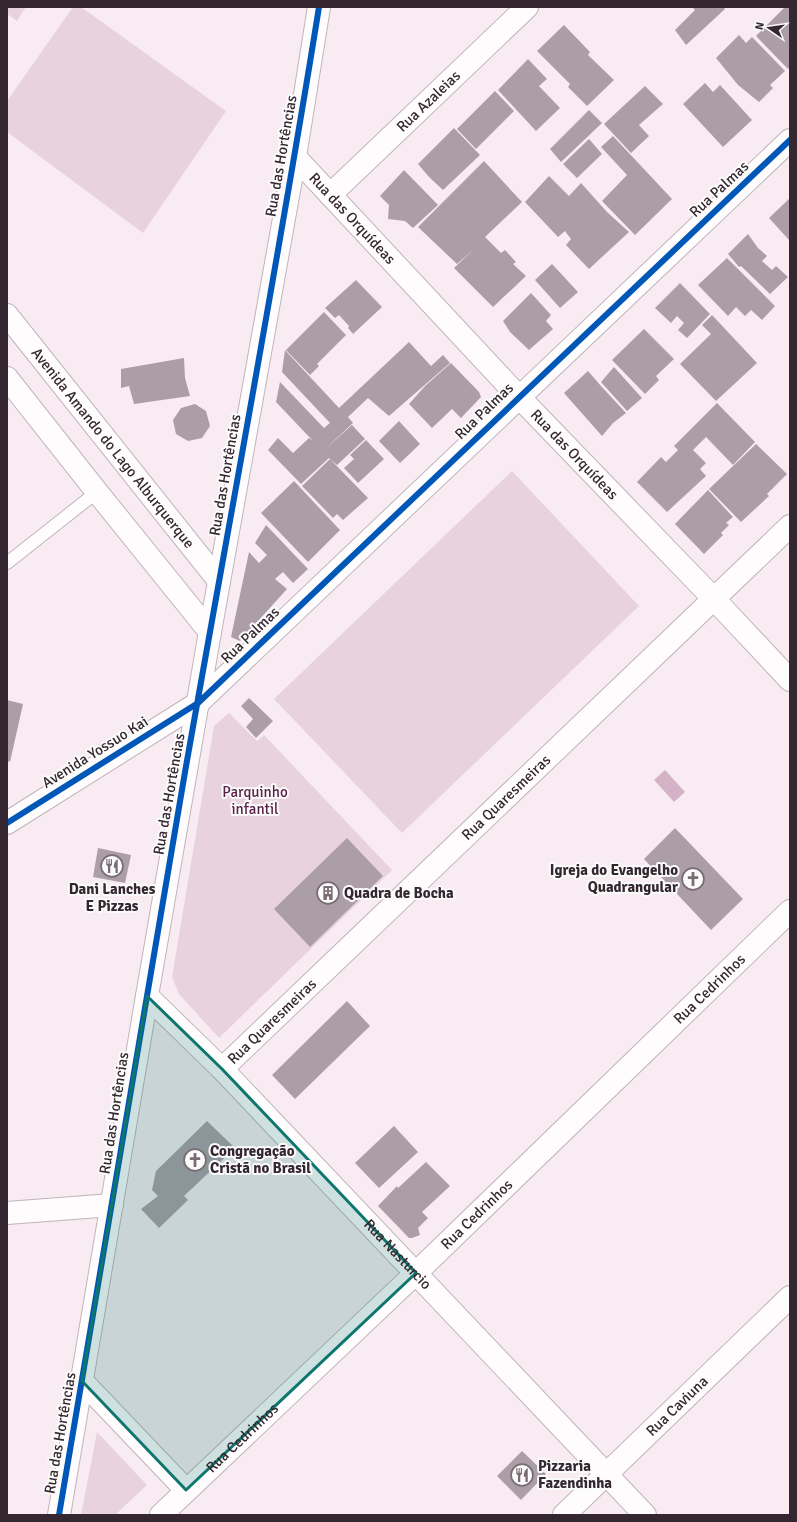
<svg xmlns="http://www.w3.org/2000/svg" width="797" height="1522" font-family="Signika,sans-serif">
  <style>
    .green { fill: #e8d2de }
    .water { fill: #d5b3c7 }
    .building { fill: #ac9ea6 }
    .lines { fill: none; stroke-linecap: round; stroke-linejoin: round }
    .lane-casing { stroke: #c0b4ba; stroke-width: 14 }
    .street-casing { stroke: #c0b4ba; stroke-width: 24 }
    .secondary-casing { stroke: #c0b4ba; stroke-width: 24 }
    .lane { stroke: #fefcfd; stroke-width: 12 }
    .street { stroke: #fefcfd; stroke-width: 22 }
    .secondary { stroke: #fefcfd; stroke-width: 22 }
    .cycleway-casing { stroke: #fbfbfb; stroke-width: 8 }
    .cycleway { stroke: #0057b8; stroke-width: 6 }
    .marked { fill: #0f766e; fill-opacity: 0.2; stroke: #0f766e; stroke-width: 3; stroke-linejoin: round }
    .labels { text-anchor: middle; stroke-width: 4; stroke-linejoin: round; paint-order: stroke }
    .street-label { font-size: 15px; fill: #35272f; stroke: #fbfbfb }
    .park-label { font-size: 15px; fill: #582246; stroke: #fbfbfb }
    .poi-label { font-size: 15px; font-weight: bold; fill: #35272f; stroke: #fbfbfb; text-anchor: start }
  </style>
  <rect width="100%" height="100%" fill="#f8ecf2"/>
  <path class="green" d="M7,7H26L17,21L7,14Z
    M73,7H81L226,111L143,233L7,132V101Z
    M512,471L639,606L402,833L274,699Z
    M229,713L257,741L264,735L392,870L219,1038L179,994L172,977L214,726Z
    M97,1432L147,1485L115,1515H81Z"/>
  <path class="water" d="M665,770L685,792L674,802L654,780Z"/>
  <path class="building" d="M692,7H723L725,9L686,45L675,30L695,10Z
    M785,7H790V67L788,69L756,36Z
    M564,25L590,52L588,55L614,80L587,106L568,87L570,84L537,51Z
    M739,35L746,43L752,37L785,71L770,85L773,88L759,102L738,85L716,58Z
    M528,59L547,79L539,86L560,108L536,131L498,90Z
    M705,83L713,92L720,85L752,120L723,147L683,104Z
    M645,86L663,104L639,125L649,136L631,153L604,124Z
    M495,91L514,111L476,149L457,129Z
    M589,110L602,123L561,162L550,149Z
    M454,128L480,155L443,190L429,177L418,164Z
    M613,136L672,199L635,235L602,201L627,175L601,147Z
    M589,139L602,154L577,178L563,164Z
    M484,161L522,202L485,237L501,253L505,250L516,262L513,264L526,276L493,307L454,268L474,249L457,264L418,227Z
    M404,170L438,205L413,228L405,221L388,219L389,205L380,196Z
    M549,176L569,196L581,183L607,212L629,232L589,269L566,245L571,239L565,231L558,237L525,202Z
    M790,198V239L789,240L769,218Z
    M748,234L758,248L767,256L762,261L772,270L776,266L788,277L770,294L741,266L739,267L728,254Z
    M727,258L775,306L762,320L751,310L745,316L736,307L728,316L698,285Z
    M552,264L578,292L560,308L535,280Z
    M356,280L382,307L353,334L348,328L349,326L339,315L335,318L325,308Z
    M680,283L710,314L687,338L678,330L684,323L677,316L671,323L655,308Z
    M531,293L551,315L546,321L553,329L529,350L510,332L503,321Z
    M324,312L346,335L317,364L319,366L310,375L286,350Z
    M712,315L757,363L716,401L680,364L711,334L702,325Z
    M644,329L674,359L656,376L659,380L645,394L612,360Z
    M409,342L431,366L443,355L450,363L389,416L368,398L348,417L353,423L322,452L352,425L365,439L337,465L329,458L301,484L268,450L278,438L293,453L309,438L313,441L276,402L280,382L324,428L330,423L282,372L285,350L339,408Z
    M184,358L185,378L190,396L134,404L129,386L121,388V369Z
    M451,363L479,392L481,397L461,418L452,409L432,428L409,404L425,386Z
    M614,367L642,398L627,411L601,382Z
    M588,371L601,386L626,413L613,423L602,436L564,393Z
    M717,403L755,442L733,465L706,437L693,450L706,463L700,469L706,476L667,512L637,482L661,457L666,462L678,450L674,446Z
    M195,404L206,411L210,426L202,438L188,441L176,434L173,420L181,408Z
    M399,421L420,444L400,463L379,441Z
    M366,440L384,459L358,483L344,468L354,459L350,455Z
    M756,444L787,474L767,494L769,496L741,522L709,489Z
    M330,459L368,498L343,520L337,514L333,518L302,486Z
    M294,481L340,530L308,562L261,513Z
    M708,490L733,517L726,523L729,525L721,533L723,535L704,554L675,524Z
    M266,525L308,569L293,583L283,572L275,579L287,589L240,641L231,637L249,552L259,563L267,555L255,543Z
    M249,698L273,721L256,738L246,727L253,719L241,706Z
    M7,700L23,704L10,762L7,761Z
    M675,828L743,899L711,930L644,859Z
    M347,838L383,876L310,947L274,909Z
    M98,848L131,855L125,883L93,877Z
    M347,1001L370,1026L295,1099L272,1075Z
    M207,1121L235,1148L184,1196L188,1200L159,1228L141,1209L158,1196L152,1190L156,1171Z
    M394,1126L418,1152L379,1188L355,1163Z
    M426,1162L450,1186L422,1212L428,1218L418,1228L420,1235L412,1238H409L378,1206L397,1186L398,1188Z
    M522,1451L546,1474L521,1500L497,1476Z"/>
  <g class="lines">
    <g class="lane-casing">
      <path id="lane" d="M7,563L97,492"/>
    </g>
    <g class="street-casing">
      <g id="street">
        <path id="s1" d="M295,157L519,397L714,599L790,680"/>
        <path id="s2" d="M330,195L527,7"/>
        <path d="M7,823L198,703L790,140"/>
        <path id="s3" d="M147,996L222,1069L645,1515"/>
        <path id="s4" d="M222,1069L790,526"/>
        <path d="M7,1213L112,1205"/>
        <path d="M82,1381L186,1490"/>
        <path d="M59,1515L147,996L210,632"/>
        <path id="s5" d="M161,1515L416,1273L790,911"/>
        <path id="s6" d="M564,1515L790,1297"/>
      </g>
    </g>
    <g class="secondary-casing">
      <g id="secondary">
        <path id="s7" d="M7,315L219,581"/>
        <path d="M7,378L97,492L210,632"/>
        <path d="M210,632L295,157L319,7"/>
      </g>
    </g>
    <use href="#lane" class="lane"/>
    <use href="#street" class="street"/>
    <use href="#secondary" class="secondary"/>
    <g class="cycleway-casing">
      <path id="cycleway" d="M7,823L198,703L790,140
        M59,1515C102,1268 142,1019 185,772C230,517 278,263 319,7"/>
    </g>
    <use href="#cycleway" class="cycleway"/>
  </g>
  <path class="marked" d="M147,996L222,1069L416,1273L186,1490L82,1381Z"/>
  <defs>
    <g id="restaurant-ring" transform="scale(1.15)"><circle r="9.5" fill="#fbfbfb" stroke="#796c73" stroke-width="1.5"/><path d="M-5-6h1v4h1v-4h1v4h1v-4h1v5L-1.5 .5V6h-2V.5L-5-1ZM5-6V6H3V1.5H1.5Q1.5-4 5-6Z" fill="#796c73"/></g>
    <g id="church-ring" transform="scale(1.15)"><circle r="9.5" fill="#fbfbfb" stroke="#796c73" stroke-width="1.5"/><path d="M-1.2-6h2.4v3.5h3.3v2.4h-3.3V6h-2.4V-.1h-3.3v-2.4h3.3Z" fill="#796c73"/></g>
    <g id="building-ring" transform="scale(1.15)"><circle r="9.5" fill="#fbfbfb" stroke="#796c73" stroke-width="1.5"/><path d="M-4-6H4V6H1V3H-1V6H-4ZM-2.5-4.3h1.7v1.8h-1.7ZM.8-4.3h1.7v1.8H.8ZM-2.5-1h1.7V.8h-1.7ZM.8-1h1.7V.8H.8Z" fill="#796c73"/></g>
  </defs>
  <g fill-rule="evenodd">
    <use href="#restaurant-ring" x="112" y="866"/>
    <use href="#church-ring" x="693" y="879"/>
    <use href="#building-ring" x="328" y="893"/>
    <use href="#church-ring" x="195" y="1160"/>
    <use href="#restaurant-ring" x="522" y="1475"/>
  </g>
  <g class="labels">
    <g class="street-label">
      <text dy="5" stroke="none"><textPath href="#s2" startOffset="136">Rua Azaleias</textPath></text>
      <text transform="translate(281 156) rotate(-80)" y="5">Rua das Hortências</text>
      <text transform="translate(719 189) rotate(-43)" y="5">Rua Palmas</text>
      <text dy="5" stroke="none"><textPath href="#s1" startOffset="84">Rua das Orquídeas</textPath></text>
      <text transform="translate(484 411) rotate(-44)" y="5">Rua Palmas</text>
      <text dy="5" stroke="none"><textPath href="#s7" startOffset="170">Avenida Amando do Lago Alburquerque</textPath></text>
      <text dy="5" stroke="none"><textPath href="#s1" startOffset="408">Rua das Orquídeas</textPath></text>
      <text transform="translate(225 475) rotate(-80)" y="5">Rua das Hortências</text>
      <text transform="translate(250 635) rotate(-44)" y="5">Rua Palmas</text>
      <text transform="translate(95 752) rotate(-32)" y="5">Avenida Yossuo Kai</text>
      <text transform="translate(169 794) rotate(-80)" y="5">Rua das Hortências</text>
      <text dy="5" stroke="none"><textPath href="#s4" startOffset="393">Rua Quaresmeiras</textPath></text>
      <text dy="5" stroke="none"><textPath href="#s5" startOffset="760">Rua Cedrinhos</textPath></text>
      <text dy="5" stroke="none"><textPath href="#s4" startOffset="69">Rua Quaresmeiras</textPath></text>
      <text transform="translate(114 1113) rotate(-81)" y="5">Rua das Hortências</text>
      <text dy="5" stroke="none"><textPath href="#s5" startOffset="436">Rua Cedrinhos</textPath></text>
      <text dy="5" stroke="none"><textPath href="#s3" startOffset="360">Rua Nasturcio</textPath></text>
      <text dy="5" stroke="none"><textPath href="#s6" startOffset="157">Rua Caviuna</textPath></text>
      <text transform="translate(60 1433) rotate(-80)" y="5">Rua das Hortências</text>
      <text dy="5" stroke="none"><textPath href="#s5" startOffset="112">Rua Cedrinhos</textPath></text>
    </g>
    <g class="park-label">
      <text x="255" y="797">Parquinho<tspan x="255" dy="17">infantil</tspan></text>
    </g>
    <g class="poi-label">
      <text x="678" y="875" text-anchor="end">Igreja do Evangelho<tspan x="678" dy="17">Quadrangular</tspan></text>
      <text x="112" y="894" text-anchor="middle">Dani Lanches<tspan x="112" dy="17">E Pizzas</tspan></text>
      <text x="344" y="898">Quadra de Bocha</text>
      <text x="210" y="1156">Congregação<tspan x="210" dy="17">Cristã no Brasil</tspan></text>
      <text x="538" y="1471">Pizzaria<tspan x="538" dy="17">Fazendinha</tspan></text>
    </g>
  </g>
  <rect width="797" height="1522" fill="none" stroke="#35272f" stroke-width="16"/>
  <g transform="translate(769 28) rotate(283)" stroke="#fbfbfb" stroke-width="3" paint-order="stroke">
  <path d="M0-3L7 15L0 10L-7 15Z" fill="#35272f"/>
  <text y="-6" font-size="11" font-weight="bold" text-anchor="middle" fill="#35272f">N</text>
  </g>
</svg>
